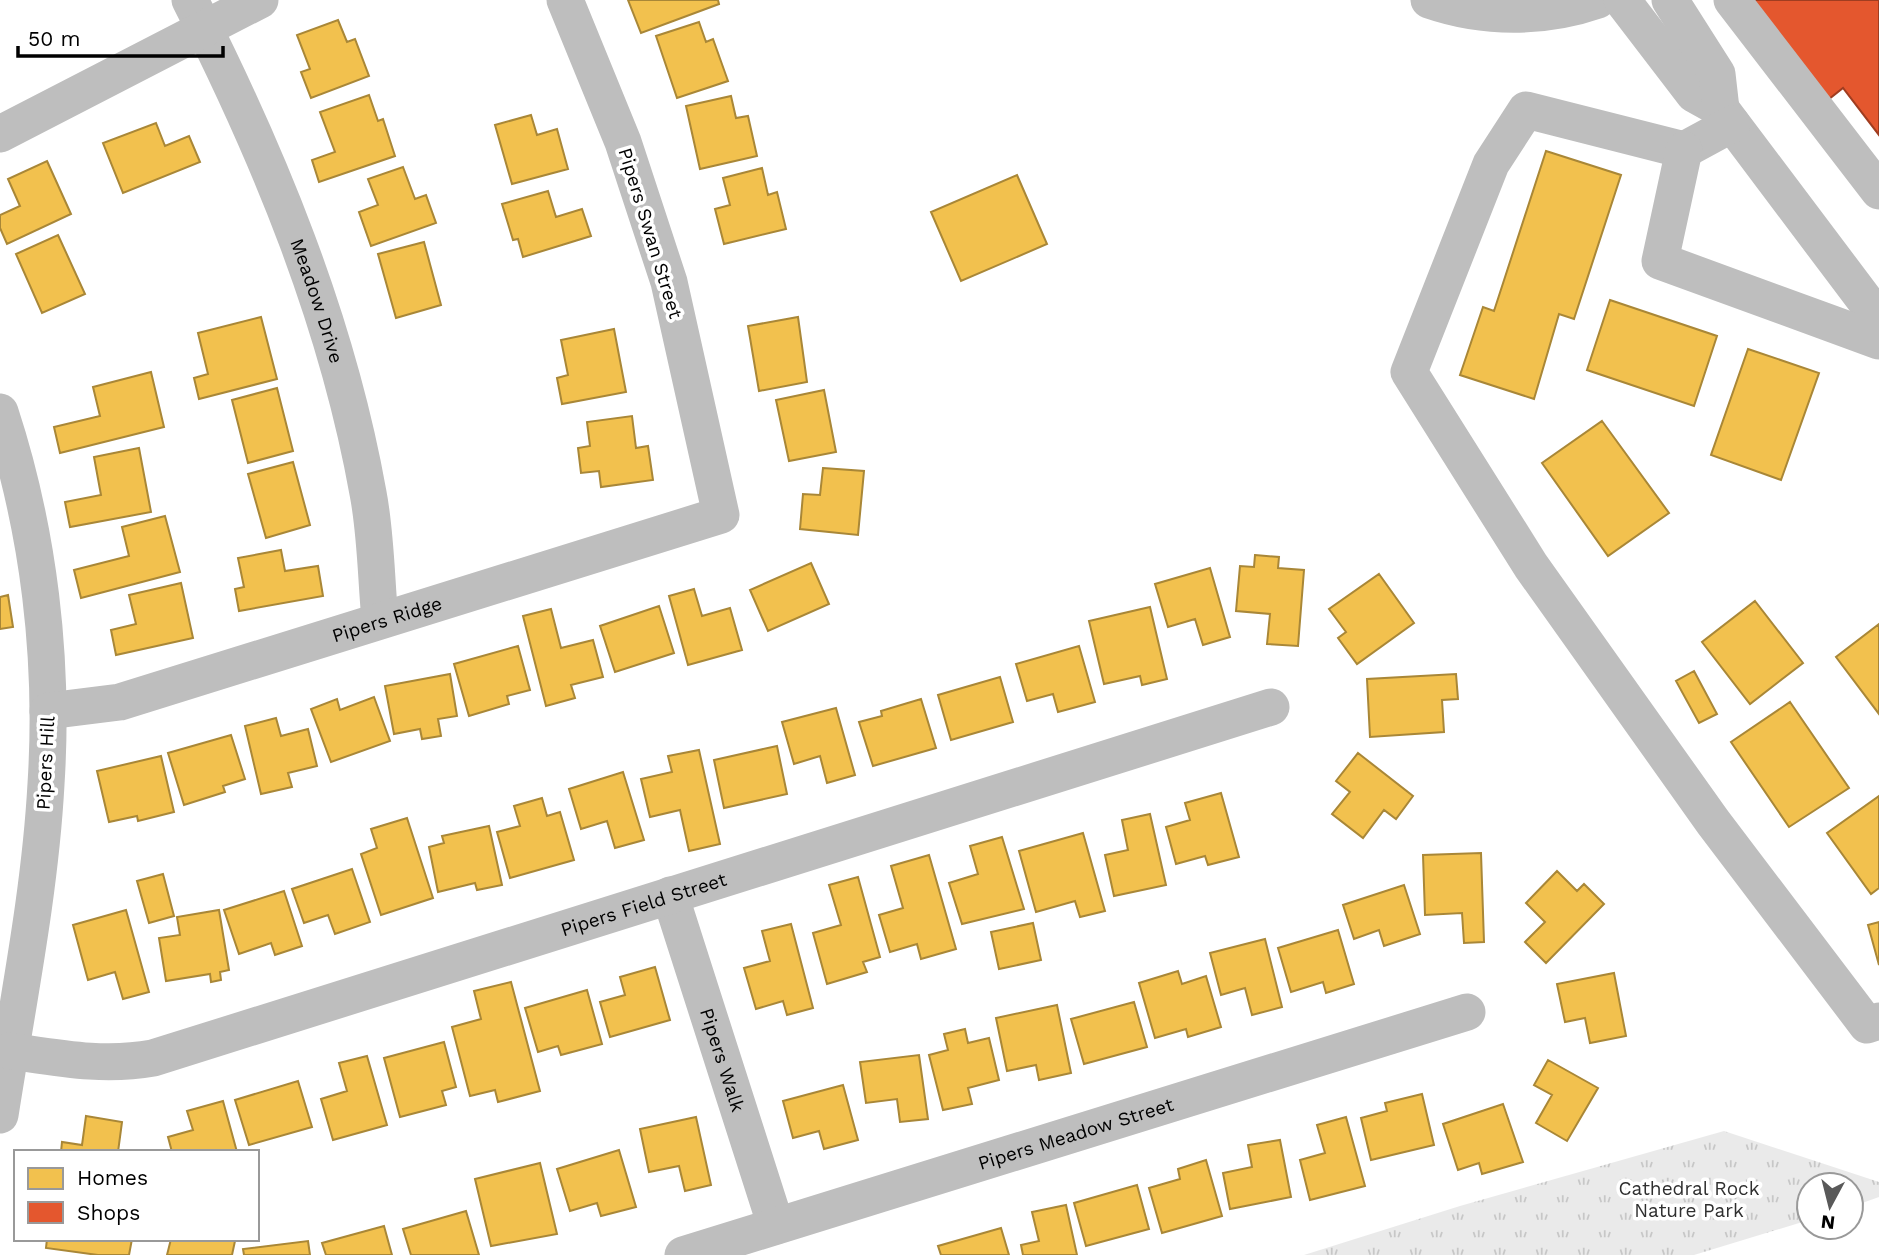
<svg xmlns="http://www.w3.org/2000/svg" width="1879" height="1255" font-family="'Work Sans',sans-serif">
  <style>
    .park { fill: url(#park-tufts) }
    .homes { fill: #f2c14e; stroke: #a98737; stroke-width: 2 }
    .shops { fill: #e4572e; stroke: #a03d20; stroke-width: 2 }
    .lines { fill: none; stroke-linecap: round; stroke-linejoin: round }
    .minor { stroke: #bebebe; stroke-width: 37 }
    .labels { text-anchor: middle; stroke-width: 7; stroke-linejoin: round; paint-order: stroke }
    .street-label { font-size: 19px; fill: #000; stroke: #fff }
    .park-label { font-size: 19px; fill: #2f2f2f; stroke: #fff }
  </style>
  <defs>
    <pattern id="park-tufts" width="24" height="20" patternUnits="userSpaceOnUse" patternTransform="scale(1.75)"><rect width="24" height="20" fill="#eaeaea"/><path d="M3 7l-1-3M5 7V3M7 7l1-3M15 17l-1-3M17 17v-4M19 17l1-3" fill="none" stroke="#c7c7c7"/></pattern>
  </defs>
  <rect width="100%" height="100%" fill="#fff"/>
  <path class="park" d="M1724,1131L1879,1182V1197L1851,1207V1185H1809V1220L1694,1255H1304L1460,1206Z"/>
  <path class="homes" d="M628,0H718L719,4L641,33Z
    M338,20L347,42L355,39L369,76L311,98L301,72L310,69L297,35Z
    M699,22L706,42L713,39L728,81L677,98L656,36Z
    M369,95L378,121L383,119L395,156L319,182L312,160L335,152L320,112Z
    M731,96L736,118L748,116L757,156L700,169L686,106Z
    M531,115L537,135L557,129L568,169L512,184L495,125Z
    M156,123L165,146L189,136L200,162L123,193L103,143Z
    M1546,151L1621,175L1574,319L1559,314L1534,399L1460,375L1483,307L1494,311Z
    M47,161L71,214L7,244L0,228V215L20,206L8,179Z
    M403,167L415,199L426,195L436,223L371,246L359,212L378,205L368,179Z
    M762,168L768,195L777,192L786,229L724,244L715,209L730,205L723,178Z
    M1017,175L1047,244L961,281L931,212Z
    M548,191L556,217L582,209L591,236L523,257L518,239L513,240L502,204Z
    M58,235L85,294L42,313L16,254Z
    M424,242L441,305L396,318L378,254Z
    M1610,300L1717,336L1694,406L1587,370Z
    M261,317L277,379L199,399L194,378L208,374L198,333Z
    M798,317L807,382L759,391L748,326Z
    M614,329L626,392L562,404L557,378L568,375L561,340Z
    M1748,349L1819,373L1781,480L1711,455Z
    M151,372L164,427L60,453L54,427L100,416L93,387Z
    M277,388L293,451L248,463L232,400Z
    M824,390L836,452L789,461L776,400Z
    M632,416L636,448L648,446L653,480L601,487L599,471L581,473L578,448L590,446L587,422Z
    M1602,421L1669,513L1608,556L1542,463Z
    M139,448L151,512L70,527L65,502L101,495L94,457Z
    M293,462L310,525L266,538L248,474Z
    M823,468L864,471L858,535L800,529L803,494L820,495Z
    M165,516L180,572L81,598L74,570L129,556L122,527Z
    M281,550L285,571L318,566L323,596L239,611L235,589L244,587L238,558Z
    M1255,555L1279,557L1278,568L1304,570L1298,646L1267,644L1270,614L1236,611L1240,566L1254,567Z
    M811,563L829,604L768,631L750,590Z
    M1210,568L1230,637L1203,645L1195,619L1168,627L1155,584Z
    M1379,574L1414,623L1357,664L1338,638L1346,632L1329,609Z
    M181,583L193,638L116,655L111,630L136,624L129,595Z
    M694,589L702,616L730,608L742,650L688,665L669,596Z
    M8,595L13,627L0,629V597Z
    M1755,601L1803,663L1750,704L1702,642Z
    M659,606L674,653L615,672L600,626Z
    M1150,607L1167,679L1142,685L1140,676L1104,684L1089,621Z
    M551,609L561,648L593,640L603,677L571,685L575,698L546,706L523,616Z
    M1879,624V714L1836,657Z
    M518,646L530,690L507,696L509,704L469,716L454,664Z
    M1079,646L1095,702L1058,712L1053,694L1027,701L1016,664Z
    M1694,671L1717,714L1699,723L1676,681Z
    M450,674L457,716L438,719L441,736L422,739L420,729L394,734L385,686Z
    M1456,674L1458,699L1442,700L1444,732L1370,737L1367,679Z
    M1000,677L1013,722L951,740L938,695Z
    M374,697L390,741L331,762L311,709L337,699L340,710Z
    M921,699L936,748L873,766L859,722L882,716L881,711Z
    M1790,702L1849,788L1789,827L1731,742Z
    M836,708L855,775L827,783L820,756L794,764L782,722Z
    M276,718L281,736L308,729L317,766L288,773L292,787L261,794L245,726Z
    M231,735L245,779L223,786L225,792L184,805L168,753Z
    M777,746L787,794L724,808L714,760Z
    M699,750L720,844L689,851L680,810L650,817L641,779L672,772L668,756Z
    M1358,753L1413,796L1396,819L1384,810L1363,838L1332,814L1350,792L1336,781Z
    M161,756L174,812L138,821L137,816L109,822L97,771Z
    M623,772L644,840L615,848L607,821L581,829L569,789Z
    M1221,793L1239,857L1208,865L1205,856L1176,864L1166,827L1190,820L1185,803Z
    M1879,796V888L1871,894L1827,833Z
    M542,798L547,816L560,812L574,860L510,878L497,832L520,826L514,806Z
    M1150,814L1166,885L1114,896L1105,855L1128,850L1122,820Z
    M407,818L433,898L381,915L361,854L377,848L371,829Z
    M489,826L502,885L477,890L475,883L438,892L429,847L444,843L442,836Z
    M1083,833L1105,911L1080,917L1075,901L1036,912L1019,851Z
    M1002,837L1024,909L962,924L949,883L978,874L970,846Z
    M1481,853L1484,942L1464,943L1462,913L1425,915L1423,855Z
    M929,855L956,949L921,959L917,944L890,952L879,915L903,908L891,866Z
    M352,869L370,922L335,934L328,915L304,923L292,889Z
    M1557,871L1577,891L1584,884L1604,904L1546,963L1525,942L1545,922L1526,903Z
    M163,874L174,916L149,923L137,881Z
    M858,877L880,957L863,962L867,972L827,984L813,933L841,925L829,885Z
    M1404,885L1420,934L1384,946L1379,930L1354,939L1343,905Z
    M284,891L302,946L275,955L271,943L239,954L224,910Z
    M126,910L149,992L123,999L115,972L88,980L73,925Z
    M219,910L229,970L220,972L221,980L211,982L210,974L166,981L159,938L180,935L177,917Z
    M1879,922V965L1868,925Z
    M1033,923L1041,960L999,969L991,932Z
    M791,924L813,1008L787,1015L783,1001L756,1009L744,968L770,961L762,931Z
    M1338,930L1354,984L1326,993L1323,982L1291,992L1278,948Z
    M1265,939L1282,1007L1252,1015L1245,988L1221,995L1210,953Z
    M655,967L670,1020L610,1037L600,1002L625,995L620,977Z
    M1178,971L1182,984L1206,976L1221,1027L1188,1037L1186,1029L1155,1038L1139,983Z
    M1614,973L1626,1036L1590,1043L1585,1018L1565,1022L1557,984Z
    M511,982L540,1091L498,1102L495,1090L470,1096L452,1027L481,1019L474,991Z
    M587,990L602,1044L561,1055L558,1046L538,1052L525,1008Z
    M1134,1002L1147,1047L1084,1064L1071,1019Z
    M1057,1005L1071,1073L1039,1080L1036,1065L1007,1071L996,1018Z
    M965,1029L968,1043L989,1038L999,1080L968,1088L972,1104L943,1110L929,1055L948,1050L944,1034Z
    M444,1042L456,1087L442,1091L446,1105L400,1117L384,1058Z
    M919,1055L928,1119L900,1122L897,1099L866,1103L860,1062Z
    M367,1056L387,1125L333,1140L321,1099L347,1091L339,1063Z
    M1548,1060L1598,1088L1567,1141L1536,1123L1552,1095L1534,1085Z
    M298,1081L312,1127L249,1145L235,1100Z
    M843,1085L858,1140L824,1149L819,1131L793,1138L783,1101Z
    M1422,1094L1434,1145L1371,1160L1361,1118L1387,1111L1385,1103Z
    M223,1101L237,1152H172L168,1137L193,1130L187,1111Z
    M1503,1104L1523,1162L1482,1174L1479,1163L1458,1170L1443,1124Z
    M86,1116L122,1122L118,1152H61L62,1142L82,1145Z
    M696,1117L711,1185L685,1191L679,1166L649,1172L640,1129Z
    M1346,1117L1365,1186L1310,1200L1300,1160L1325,1153L1317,1125Z
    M1280,1140L1291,1197L1230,1209L1223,1173L1252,1167L1248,1145Z
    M619,1150L636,1207L601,1216L597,1203L570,1211L557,1169Z
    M1206,1160L1222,1216L1162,1233L1149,1188L1180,1179L1178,1169Z
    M540,1163L557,1234L491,1246L475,1179Z
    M1137,1185L1149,1229L1086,1246L1074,1203Z
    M1066,1205L1077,1255H1023L1021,1245L1039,1241L1032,1212Z
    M466,1211L479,1255H411L403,1229Z
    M384,1226L392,1255H326L322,1243Z
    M1001,1228L1009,1255H941L938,1246Z
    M47,1239H132L129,1255H98L46,1248Z
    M171,1239H226L235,1241L232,1255H167Z
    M308,1241L310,1255H244L243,1249Z"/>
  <path class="shops" d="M1745,0H1879V135L1843,88L1824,103Z"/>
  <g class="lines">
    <g class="minor">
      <path id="s1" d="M190,0C269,156 337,320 368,493C376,534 376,578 380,620"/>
      <path d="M1429,0C1484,19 1543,19 1598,0"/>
      <path d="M1622,0L1694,94L1721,109L1879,319"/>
      <path d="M1670,0L1717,74L1721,109"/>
      <path d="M1732,0L1879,191"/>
      <path d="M1732,124L1684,150L1526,110L1491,164L1409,372L1531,566L1713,822L1867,1025L1879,1021"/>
      <path d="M0,134L260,0"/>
      <path d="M1684,150L1660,261L1879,341"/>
      <path d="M0,412C39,531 54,659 46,784C40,894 17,1006 0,1115"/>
      <path id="s2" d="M48,711L120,702L721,515L669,282L623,142L565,0"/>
      <path id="s3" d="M670,895L776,1226"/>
      <path id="s4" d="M10,1051C59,1058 103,1067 153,1058L1271,707"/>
      <path id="s5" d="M683,1255L1467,1012"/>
    </g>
  </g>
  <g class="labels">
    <g class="street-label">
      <text transform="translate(651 233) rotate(73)" y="7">Pipers Swan Street</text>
      <text dy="7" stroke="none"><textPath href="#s1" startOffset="327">Meadow Drive</textPath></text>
      <text dy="7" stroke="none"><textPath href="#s2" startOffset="352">Pipers Ridge</textPath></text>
      <text transform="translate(45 763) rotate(-87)" y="7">Pipers Hill</text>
      <text dy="7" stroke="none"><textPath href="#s4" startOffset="658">Pipers Field Street</textPath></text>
      <text dy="7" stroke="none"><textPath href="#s3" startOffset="173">Pipers Walk</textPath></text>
      <text dy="7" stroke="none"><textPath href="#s5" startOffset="411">Pipers Meadow Street</textPath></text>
    </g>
    <g class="park-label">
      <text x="1689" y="1195">Cathedral Rock<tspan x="1689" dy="22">Nature Park</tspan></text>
    </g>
  </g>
  <rect x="14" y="1150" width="245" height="91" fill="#ffffff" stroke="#999999" stroke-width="2"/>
  <rect x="28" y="1168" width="35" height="21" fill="#f2c14e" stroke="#999999" stroke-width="2"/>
  <text x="77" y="1185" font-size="21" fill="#000000">Homes</text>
  <rect x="28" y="1202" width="35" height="21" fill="#e4572e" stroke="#999999" stroke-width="2"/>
  <text x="77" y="1220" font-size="21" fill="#000000">Shops</text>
  <g transform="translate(1830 1206) rotate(187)"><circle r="33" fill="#ffffff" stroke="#999999" stroke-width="2"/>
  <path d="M0-5L12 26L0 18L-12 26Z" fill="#595959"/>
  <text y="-10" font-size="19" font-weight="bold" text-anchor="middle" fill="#000000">N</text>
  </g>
  <path d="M18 46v10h205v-10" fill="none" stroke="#000000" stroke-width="3.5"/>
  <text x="28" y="46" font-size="21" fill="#000000" stroke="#ffffff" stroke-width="5" paint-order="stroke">50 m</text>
</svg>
